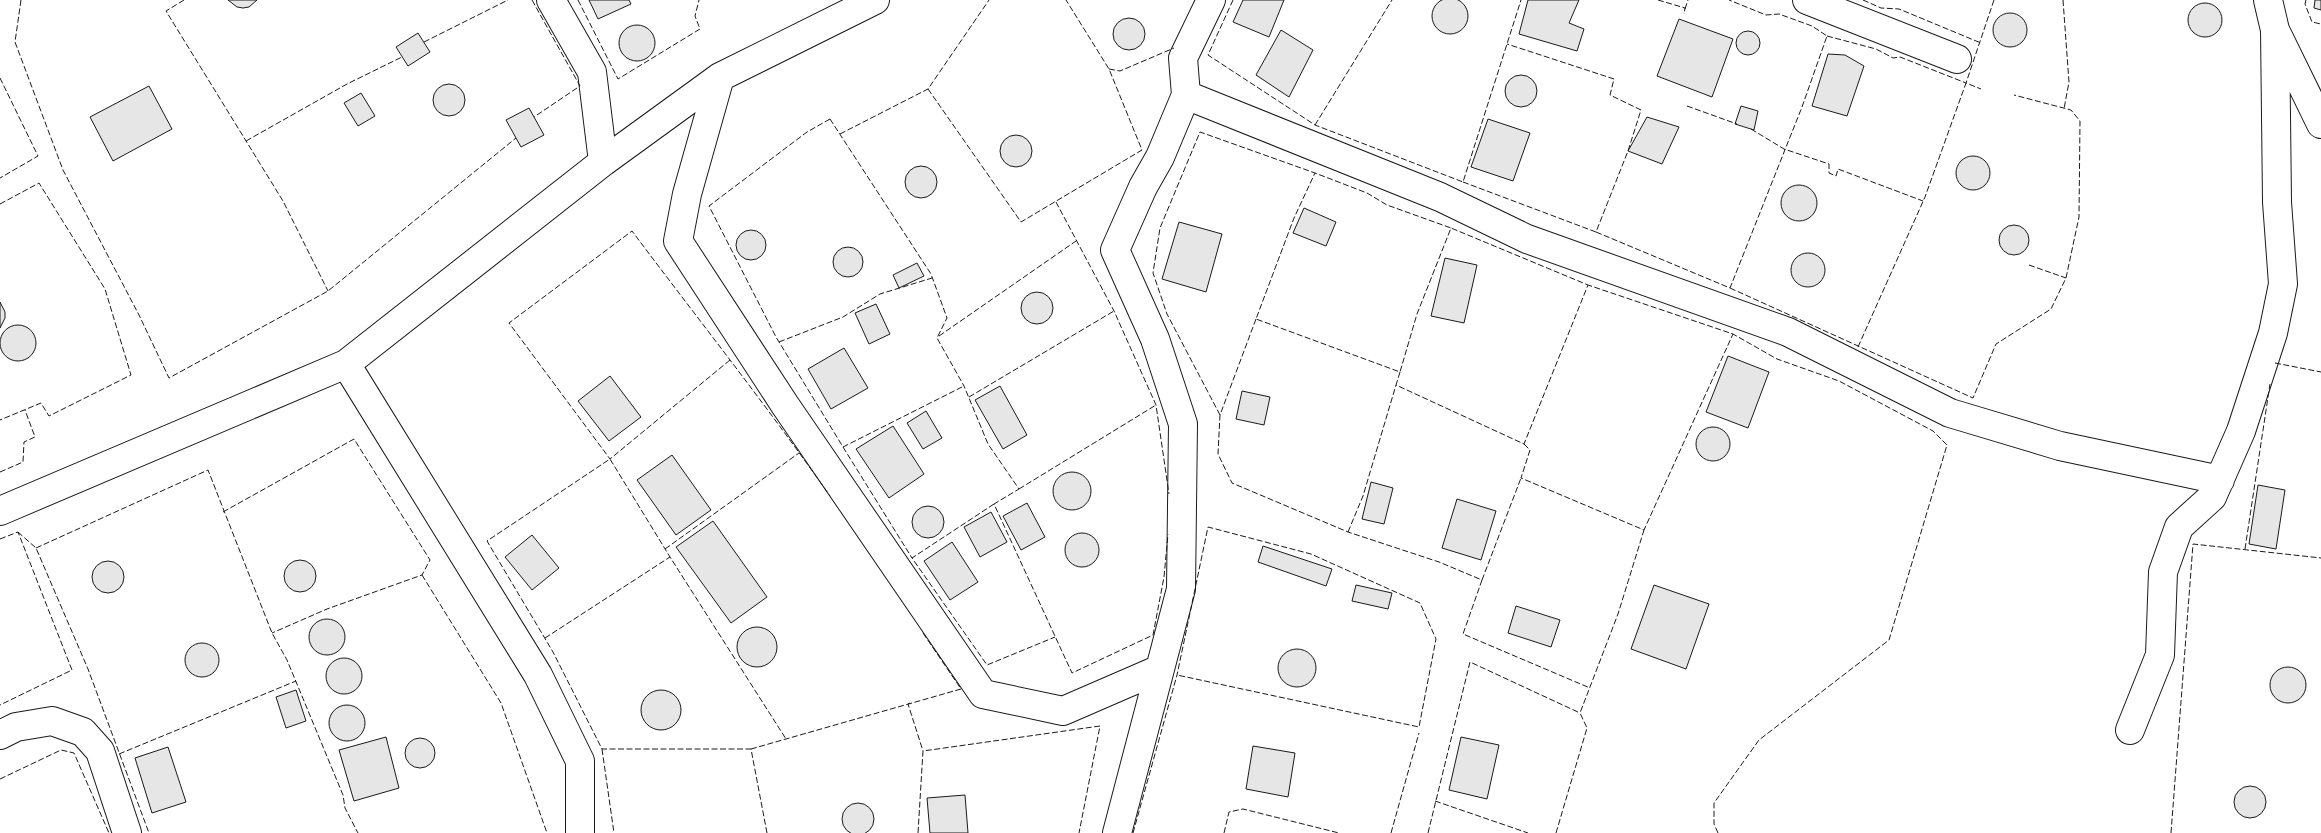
<svg xmlns="http://www.w3.org/2000/svg" width="2321" height="833" font-family="Literata,serif">
  <style>
    .building { fill: #e6e6e6; stroke: #1a1a1a }
    .lines { fill: none; stroke-linecap: round; stroke-linejoin: round }
    .minor-casing { stroke: #1a1a1a; stroke-width: 30 }
    .minor { stroke: #fff; stroke-width: 28 }
    .fence { stroke: #1a1a1a; stroke-width: 1; stroke-dasharray: 6 2.5; stroke-linecap: butt }
  </style>
  <rect width="100%" height="100%" fill="#fff"/>
  <path class="building" d="M1432 16a18 18 0 1 1 36 0a18 18 0 1 1-36 0Z
    M228,0H257L249,7L243,8L237,7Z
    M589,0H629L631,4L598,19Z
    M1243,0H1284L1269,37L1233,22Z
    M1528,0H1579L1569,23L1584,29L1577,51L1519,34Z
    M2315,0H2321V10L2314,8Z
    M2188 20a17 17 0 1 1 34 0a17 17 0 1 1-34 0Z
    M1993 30a17 17 0 1 1 34 0a17 17 0 1 1-34 0Z
    M1113 34a16 16 0 1 1 32 0a16 16 0 1 1-32 0Z
    M1679,19L1733,39L1712,97L1657,76Z
    M619 43a18 18 0 1 1 36 0a18 18 0 1 1-36 0Z
    M1281,30L1313,50L1289,97L1256,75Z
    M1736 43a12 12 0 1 1 24 0a12 12 0 1 1-24 0Z
    M418,33L430,52L408,66L396,47Z
    M1828,54L1845,55L1864,66L1847,116L1812,106Z
    M1505 91a16 16 0 1 1 32 0a16 16 0 1 1-32 0Z
    M433 100a16 16 0 1 1 32 0a16 16 0 1 1-32 0Z
    M149,86L172,129L113,161L90,117Z
    M361,93L375,116L358,126L344,103Z
    M1741,106L1758,111L1754,130L1735,124Z
    M529,108L544,135L521,147L506,120Z
    M1647,117L1679,127L1662,164L1628,151Z
    M1488,119L1530,133L1513,181L1471,167Z
    M1000 151a16 16 0 1 1 32 0a16 16 0 1 1-32 0Z
    M1956 173a17 17 0 1 1 34 0a17 17 0 1 1-34 0Z
    M905 182a16 16 0 1 1 32 0a16 16 0 1 1-32 0Z
    M1781 203a18 18 0 1 1 36 0a18 18 0 1 1-36 0Z
    M1304,208L1336,222L1326,246L1293,233Z
    M1179,222L1222,234L1206,292L1162,279Z
    M1999 240a15 15 0 1 1 30 0a15 15 0 1 1-30 0Z
    M736 245a15 15 0 1 1 30 0a15 15 0 1 1-30 0Z
    M833 262a15 15 0 1 1 30 0a15 15 0 1 1-30 0Z
    M1791 270a17 17 0 1 1 34 0a17 17 0 1 1-34 0Z
    M1445,258L1477,265L1464,323L1431,316Z
    M917,263L924,276L899,288L893,275Z
    M1021 308a16 16 0 1 1 32 0a16 16 0 1 1-32 0Z
    M0,302L5,312V318L0,328Z
    M876,304L890,334L869,344L855,313Z
    M0 343a18 18 0 1 1 36 0a18 18 0 1 1-36 0Z
    M844,348L868,388L831,409L808,369Z
    M1728,356L1769,372L1748,428L1706,412Z
    M610,376L641,417L609,441L578,401Z
    M1000,386L1027,435L1003,449L975,400Z
    M1242,391L1270,397L1264,425L1236,419Z
    M926,411L942,438L923,449L907,423Z
    M893,426L924,474L889,498L856,449Z
    M1696 444a17 17 0 1 1 34 0a17 17 0 1 1-34 0Z
    M672,455L711,510L676,535L637,480Z
    M1053 491a19 19 0 1 1 38 0a19 19 0 1 1-38 0Z
    M1371,482L1393,488L1384,524L1362,519Z
    M2258,485L2285,490L2276,549L2249,544Z
    M1457,499L1496,511L1481,560L1442,548Z
    M1027,503L1045,537L1021,550L1003,516Z
    M912 522a16 16 0 1 1 32 0a16 16 0 1 1-32 0Z
    M991,512L1007,542L980,557L964,527Z
    M713,521L767,597L731,623L676,547Z
    M1065 550a17 17 0 1 1 34 0a17 17 0 1 1-34 0Z
    M532,535L559,568L532,590L505,557Z
    M952,542L978,582L950,600L924,561Z
    M1263,546L1332,569L1326,586L1258,562Z
    M284 576a16 16 0 1 1 32 0a16 16 0 1 1-32 0Z
    M92 577a16 16 0 1 1 32 0a16 16 0 1 1-32 0Z
    M1356,585L1392,593L1388,609L1352,601Z
    M1654,585L1709,604L1686,669L1631,649Z
    M1516,606L1560,620L1551,647L1508,633Z
    M309 637a18 18 0 1 1 36 0a18 18 0 1 1-36 0Z
    M737 647a20 20 0 1 1 40 0a20 20 0 1 1-40 0Z
    M185 660a17 17 0 1 1 34 0a17 17 0 1 1-34 0Z
    M1278 668a19 19 0 1 1 38 0a19 19 0 1 1-38 0Z
    M326 676a18 18 0 1 1 36 0a18 18 0 1 1-36 0Z
    M2270 685a18 18 0 1 1 36 0a18 18 0 1 1-36 0Z
    M296,690L306,721L286,728L276,697Z
    M641 710a20 20 0 1 1 40 0a20 20 0 1 1-40 0Z
    M329 723a18 18 0 1 1 36 0a18 18 0 1 1-36 0Z
    M386,737L399,788L354,801L339,750Z
    M1461,737L1499,745L1487,799L1449,790Z
    M405 753a15 15 0 1 1 30 0a15 15 0 1 1-30 0Z
    M1253,746L1295,753L1288,797L1246,789Z
    M168,747L186,802L152,813L135,758Z
    M2234 802a16 16 0 1 1 32 0a16 16 0 1 1-32 0Z
    M965,795L968,833H930L927,798Z
    M842 819a16 16 0 1 1 32 0a16 16 0 1 1-32 0Z"/>
  <g class="lines">
    <g class="minor-casing">
      <path id="minor" d="M551,0L592,72L603,162
        M1807,0L1957,59
        M2268,0L2275,30L2321,124
        M720,77L687,194L678,241L785,405L983,694L1063,711L1160,669
        M1186,95L1440,197L1527,239L1788,332L1950,413L2060,446L2220,480
        M346,364L538,675L580,761V833
        M0,511L346,364L603,162L720,77L875,0
        M2130,730L2160,655L2163,572L2179,527L2212,497L2241,431L2273,333L2283,284L2277,202L2275,30
        M0,735L16,727L52,721L83,732L100,751L127,833
        M1117,833L1181,589L1183,424L1155,339L1115,250L1143,187L1160,157L1186,95L1183,58L1211,0"/>
    </g>
    <use href="#minor" class="minor"/>
    <path class="fence" d="M21,0L15,42L63,170L139,315L169,378L328,291L516,138
      M184,0L166,11L283,201L328,291
      M532,0L580,86L534,117
      M578,0L618,79L700,29L695,16L699,0
      M1233,0L1208,55L1315,125L1463,182L1521,0
      M1658,0L1685,8L1684,14
      M1863,0L1881,8L1899,9L1981,43
      M2063,0L2069,82L2064,109
      M2306,0L2305,4L2312,22L2321,24
      M1685,9L1688,0
      M1827,36L1876,49L1893,58L1900,57L1966,83L1994,0
      M424,42L508,0
      M1109,69L1120,71L1174,48
      M0,78L38,156L0,178
      M928,89L1021,222L1142,150L1109,69L1066,0
      M1687,106L1737,124
      M830,119L931,274L947,318L937,338L964,386L988,444L1019,489L994,504L1072,673L1153,635L1164,577L1168,534
      M830,119L807,132L709,206L776,337L843,447L964,386
      M1315,125L1392,0
      M1751,129L1784,149L1829,164V173L1836,176L1838,169L1923,201
      M840,134L928,89L989,0
      M246,141L347,84L402,57
      M1463,182L1596,232L1628,151L1641,110L1610,95L1614,79L1507,44
      M1056,202L1114,311L1156,405L1169,494
      M0,204L39,183L105,289L131,375L49,416L41,403L0,420
      M1596,232L1730,288L1802,107L1827,36L1812,26L1779,14L1766,15L1729,0
      M2029,265L2066,278
      M1730,288L1973,398L1996,344L2051,309L2066,278L2079,217L2080,121L2071,110L2014,95
      M1256,319L1220,415L1218,454L1232,483L1348,532L1439,562L1482,580L1463,634L1590,688
      M939,336L1076,241
      M779,342L843,317L880,294L932,278
      M1858,347L1925,197L1966,83L1981,89
      M730,360L610,459L509,323L632,231C698,319 767,406 830,496
      M2275,363L2321,372
      M1400,372L1396,385L1524,444L1588,285L1451,228
      M969,397L1114,311
      M1220,415L1167,314L1153,273L1160,228L1200,132L1315,173L1367,193L1387,205L1451,228L1417,314L1400,372L1256,319L1294,218L1315,173
      M1524,444L1530,450L1521,478L1644,530L1733,334L1588,285
      M843,447L912,558
      M0,472L23,462L24,442L35,437L25,410
      M1019,489L1156,405
      M994,504L912,558L987,665L1055,637
      M223,512L354,439L430,560L422,575L327,609L272,633
      M18,532L36,548L88,669L149,833
      M1348,532L1363,496L1396,385
      M0,539L18,532L72,670L0,705
      M36,548L208,470L272,633L287,660L343,795L345,808L358,833
      M665,549L799,453
      M2245,549L2270,384
      M422,575L501,703L547,833
      M1482,580L1521,478
      M923,633L961,689
      M545,638L670,557
      M910,703L908,704L923,751
      M602,749L614,833
      M751,749L961,689
      M119,754L296,681
      M0,779L61,750L74,753L109,833
      M1435,801L1528,833
      M767,833L751,749H602L553,652L487,541L610,459L670,557L786,739
      M918,833L923,751L1100,726L1079,833
      M1133,833L1177,675L1208,527L1311,554L1420,603L1436,639L1419,727L1177,675
      M1224,833L1229,812L1243,809L1339,833
      M1391,833L1419,733
      M1428,833L1470,662L1580,713
      M1556,833L1587,728L1580,713L1618,614L1644,530
      M1718,833L1714,824V803L1759,740L1889,640L1947,445L1933,431L1839,381L1777,359L1733,334
      M2171,833L2193,544L2321,558"/>
  </g>
</svg>
